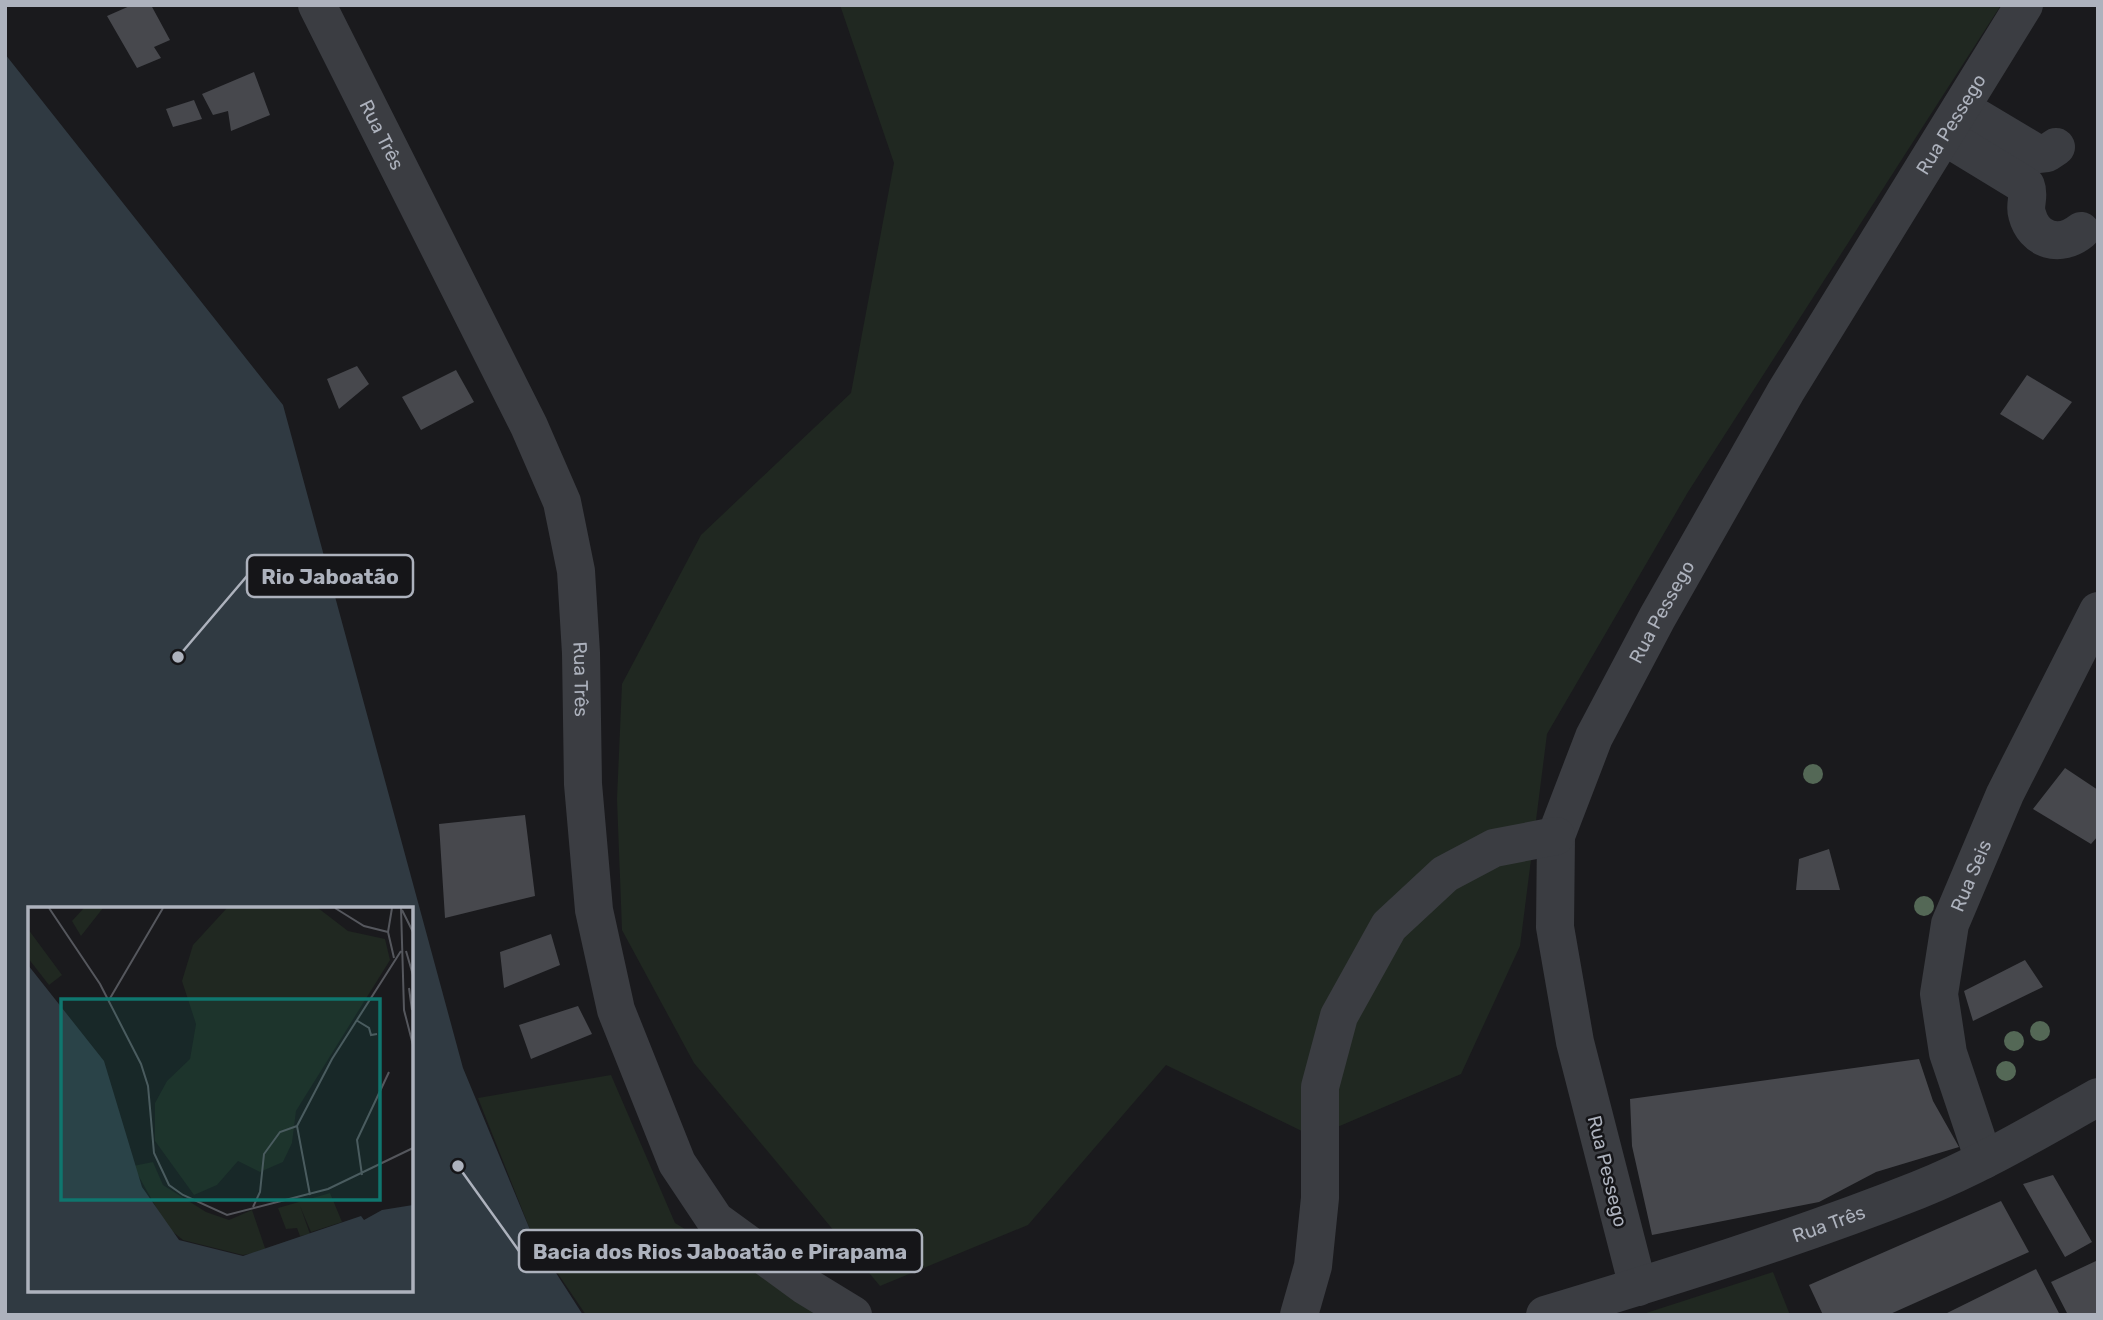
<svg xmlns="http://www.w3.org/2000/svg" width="2103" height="1320" font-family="Rubik,sans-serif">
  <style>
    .green { fill: #202821 }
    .water { fill: #303a42; fill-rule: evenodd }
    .building { fill: #47484d }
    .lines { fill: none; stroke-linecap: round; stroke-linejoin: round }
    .minor { stroke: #3b3d42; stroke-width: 38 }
    .tree { fill: #546856 }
    .labels { text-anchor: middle; stroke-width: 5; stroke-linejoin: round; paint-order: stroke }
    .street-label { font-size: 19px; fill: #adb2bd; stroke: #151518 }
    .inset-road { fill: none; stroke: #55575d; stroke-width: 2 }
    .view { fill: #0f766e; fill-opacity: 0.15; stroke: #0f766e; stroke-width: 3.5 }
    .inset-edge { fill: none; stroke: #adb2bd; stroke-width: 3.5 }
    .leader { fill: none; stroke: #adb2bd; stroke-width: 2.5 }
    .callout-dot { fill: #adb2bd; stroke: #151518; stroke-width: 2.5 }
    .callout { fill: #151518; stroke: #adb2bd; stroke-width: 2.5 }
    .callout-label { font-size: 21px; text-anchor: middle; font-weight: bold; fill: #adb2bd }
  </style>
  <rect width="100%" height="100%" fill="#1a1a1d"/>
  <path class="green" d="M840,5H2001L1688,492L1547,734L1520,946L1461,1074L1314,1137L1166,1065L1028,1225L880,1286L694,1063L622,930L617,799L622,684L701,535L851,393L894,163Z
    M611,1075L675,1223L767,1279L818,1315H586L533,1237L478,1098Z
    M1773,1272L1790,1315H1640Z"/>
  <path class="water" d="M5,54L283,405L463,1068L533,1237L583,1315H5ZM30,909H411V1290H30Z"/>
  <path class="building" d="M132,5H151L170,40L154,47L161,58L137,68L107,16Z
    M254,72L270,115L231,131L228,111L213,115L202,94Z
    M194,100L202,119L173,127L166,109Z
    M357,366L369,384L339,409L327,379Z
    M456,370L474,402L421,430L402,397Z
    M2027,375L2072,402L2043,440L2000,414Z
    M2065,768L2098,790V836L2091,844L2033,809Z
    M525,815L535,896L445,918L439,824Z
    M1829,849L1840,890H1796L1799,859Z
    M551,934L560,965L504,988L500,952Z
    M2025,960L2043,987L1973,1021L1964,991Z
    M578,1006L592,1034L531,1059L519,1025Z
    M1919,1059L1933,1101L1959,1147L1876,1172L1819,1202L1652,1235L1632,1146L1630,1099Z
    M2053,1175L2092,1242L2065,1257L2023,1184Z
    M2001,1201L2029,1252L1888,1315H1823L1809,1285Z
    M2096,1261L2098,1265V1315H2068L2051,1282Z
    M2036,1269L2060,1315H1943Z"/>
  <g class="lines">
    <g class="minor">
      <path id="s1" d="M317,5L529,426L562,502L576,571L581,653L583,784L594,910L616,1010L677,1163L715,1220L804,1285L853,1315"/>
      <path d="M1961,108L2038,154L2047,153L2056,147"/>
      <path d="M1944,136L2026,186C2030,196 2024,205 2027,214C2034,241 2060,248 2081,231"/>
      <path id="s2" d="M1984,1160L1948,1053L1939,994L1950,924L2005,794L2098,611"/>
      <path id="s3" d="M1638,1287L1575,1042L1555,927L1556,836L1594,737L1657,618L1786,391L2024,5"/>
      <path d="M1299,1315L1313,1266L1320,1198V1087L1339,1016L1389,926L1445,874L1494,848L1556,836"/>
      <path id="s4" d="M1545,1315C1671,1277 1797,1238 1918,1190C1981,1165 2039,1130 2098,1097"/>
    </g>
  </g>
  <g class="tree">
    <circle cx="1813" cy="774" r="10"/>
    <circle cx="1924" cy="906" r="10"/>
    <circle cx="2040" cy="1031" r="10"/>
    <circle cx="2014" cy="1041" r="10"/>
    <circle cx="2006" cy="1071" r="10"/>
  </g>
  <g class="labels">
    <g class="street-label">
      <text dy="7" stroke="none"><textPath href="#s3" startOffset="1276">Rua Pessego</textPath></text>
      <text dy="7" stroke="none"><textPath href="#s1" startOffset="145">Rua Três</textPath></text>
      <text dy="7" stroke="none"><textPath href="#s3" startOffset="709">Rua Pessego</textPath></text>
      <text dy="7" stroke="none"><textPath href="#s1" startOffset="733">Rua Três</textPath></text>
      <text dy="7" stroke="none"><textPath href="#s2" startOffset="296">Rua Seis</textPath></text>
      <text transform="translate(1608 1171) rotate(76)" y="7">Rua Pessego</text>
      <text dy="7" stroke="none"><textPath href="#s4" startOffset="298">Rua Três</textPath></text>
    </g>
  </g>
  <g transform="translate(28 907)">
    <rect width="385" height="385" fill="#1a1a1d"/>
    <path d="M56,1H75L53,29L44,14ZM199,1H290L320,24L357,32L362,53L268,204L264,236L255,255L232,265L210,254L189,278L166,288L127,234V196L139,174L162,152L168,117L154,74L165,38ZM0,22L34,68L21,78L0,51ZM125,255L135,278L178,305L201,313L224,303L238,344L215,348L155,333L139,320L105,259ZM302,286L314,315L283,325L272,299L282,327L272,329L269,321L258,322L250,301Z" fill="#202821"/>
    <path d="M0,58L76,154L114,280L151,333L215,349L333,309L336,313L354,303L385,298V384H0Z" fill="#303a42"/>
    <path class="inset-road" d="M21,1L72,77L113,157L120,179L126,246L141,278L155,288L199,308L300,282L385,241M307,1L336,19L360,25M364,1L360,25L366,51M373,1L376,103L385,138M374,3L385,25M378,44L385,68M381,81L384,103M81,93L135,1M328,113L341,121L343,128L349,127M334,268L329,233L361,165M282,288L269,219L304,152L373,44M225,300L232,285L236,247L252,225L269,219"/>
    <path class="view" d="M33,92H352V293H33Z"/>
    <rect width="385" height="385" class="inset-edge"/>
  </g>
  <path class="leader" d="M178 657L247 576M458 1166L519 1251"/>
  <g class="callout-dot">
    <circle cx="178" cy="657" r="7"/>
    <circle cx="458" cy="1166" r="7"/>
  </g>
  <g class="callout">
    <rect x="247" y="555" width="166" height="42" rx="7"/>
    <rect x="519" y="1230" width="403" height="42" rx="7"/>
  </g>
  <g class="callout-label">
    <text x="330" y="584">Rio Jaboatão</text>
    <text x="720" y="1259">Bacia dos Rios Jaboatão e Pirapama</text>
  </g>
  <rect width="2103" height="1320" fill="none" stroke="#adb2bd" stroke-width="14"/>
</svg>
